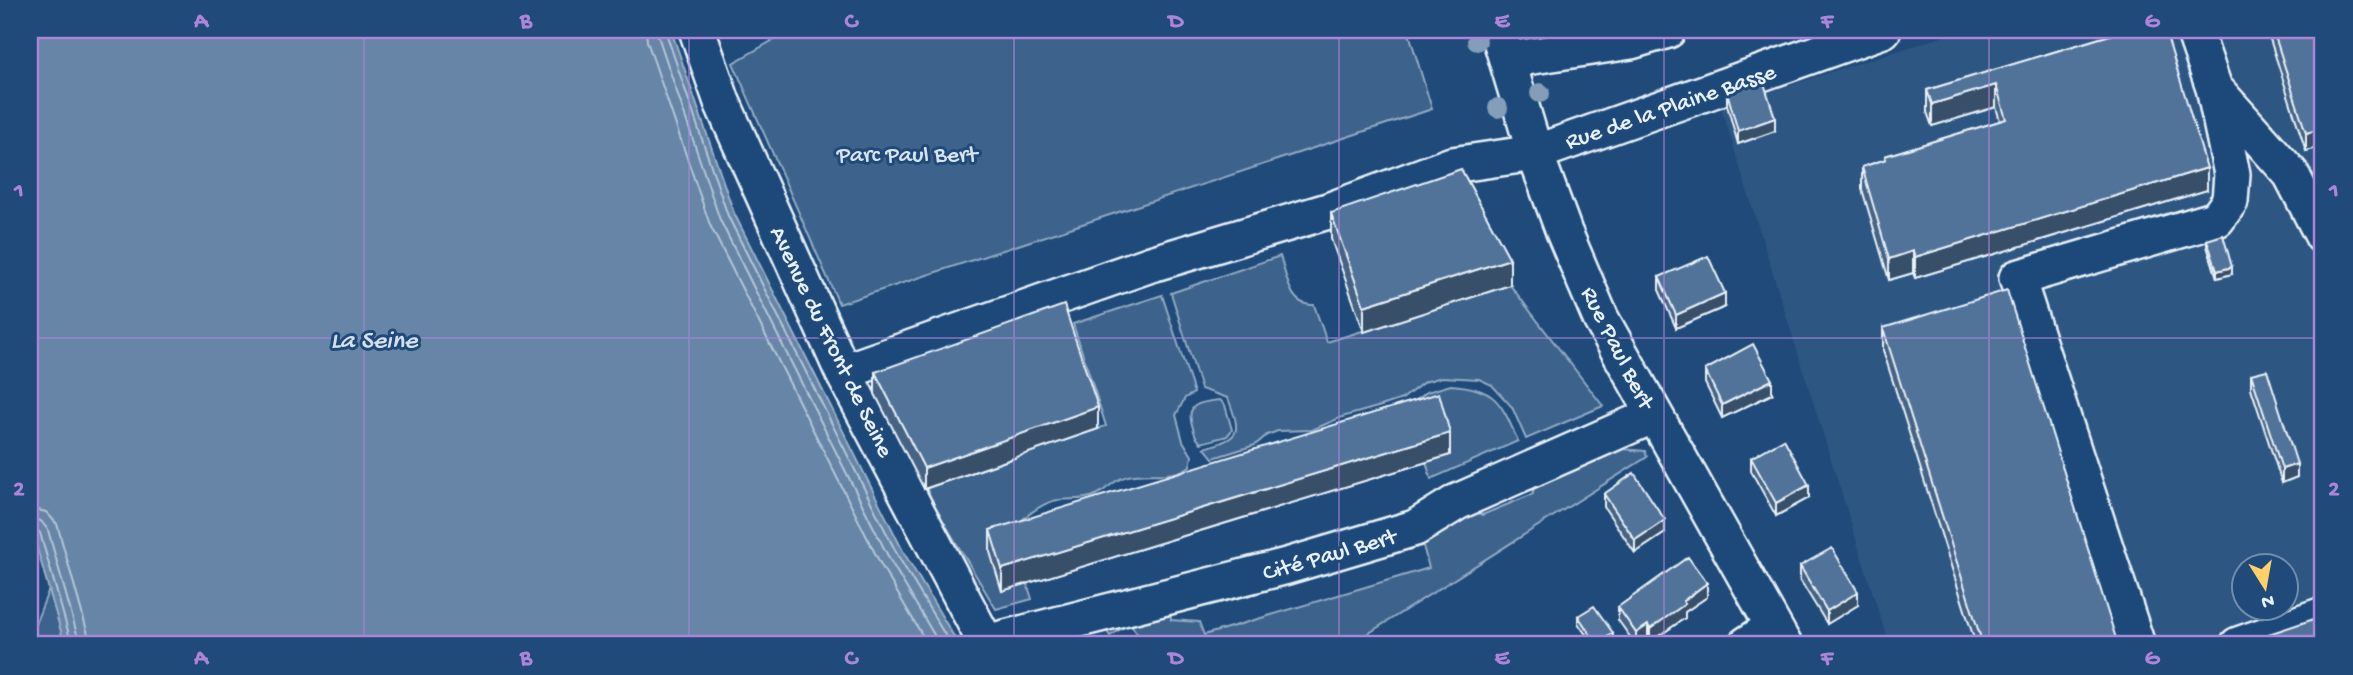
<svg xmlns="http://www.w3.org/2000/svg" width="2353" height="675" font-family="'Gochi Hand',sans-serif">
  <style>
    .built { fill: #2e5683; fill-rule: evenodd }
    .green { fill: #3c628c; stroke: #92aac2; stroke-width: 2 }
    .water { fill: #6685a7; stroke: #9ab0c7; stroke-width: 2 }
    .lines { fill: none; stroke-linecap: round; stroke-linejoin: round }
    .shore { stroke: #b4c6d8; stroke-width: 2 }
    .minor-casing { stroke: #e8f1f8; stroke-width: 40 }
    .minor { stroke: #1f4a7a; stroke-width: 35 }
    .tree { fill: #849eb9 }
    .wall { fill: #466384; stroke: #e8f1f8; stroke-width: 2 }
    .shaded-wall { fill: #39506b; stroke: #e8f1f8; stroke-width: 2 }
    .building { fill: #517399; stroke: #e8f1f8; stroke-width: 2 }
    .grid { fill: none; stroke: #ac85d9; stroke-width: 2; stroke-opacity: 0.55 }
    .labels { text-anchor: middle; stroke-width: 6; stroke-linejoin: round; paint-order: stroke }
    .street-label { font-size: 24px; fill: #e8f1f8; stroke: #1f4a7a }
    .park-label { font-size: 24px; fill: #d7e3ed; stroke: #1f4a7a }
    .water-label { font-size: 26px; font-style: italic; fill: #d4e1ec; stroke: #1f4a7a }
    .neatline { fill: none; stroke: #ac85d9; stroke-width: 2.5 }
    .grid-label { font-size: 23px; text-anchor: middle; font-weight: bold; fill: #ac85d9 }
  </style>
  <rect width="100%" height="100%" fill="#1f4a7a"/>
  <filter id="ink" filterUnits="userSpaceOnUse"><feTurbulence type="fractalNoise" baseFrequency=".0143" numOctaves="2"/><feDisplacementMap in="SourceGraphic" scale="14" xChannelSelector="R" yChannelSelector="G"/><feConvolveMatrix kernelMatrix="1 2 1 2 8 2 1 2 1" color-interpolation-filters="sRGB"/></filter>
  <g filter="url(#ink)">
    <path class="built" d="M1963,30H2323V645H1889L1721,107ZM2244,566H2286V608H2244Z"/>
    <path class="green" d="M791,30H1408L1432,109L839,304L733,63Z
      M1280,256C1287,276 1289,307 1314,305L1327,342L1510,285L1603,406L1526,439L1512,407L1492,385L1479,379L1442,377L1424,382L1402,399L1381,406L1342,417L1312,430L1278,431L1267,435L1255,445L1213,458L1205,448C1242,437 1241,433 1228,398L1201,389L1171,293Z
      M1162,295L1194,393L1185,398L1176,415L1183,441L1192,456L1190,466C1171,480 1149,471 1128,476C1114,479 1107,490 1096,495C1082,502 1068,497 1053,501C1028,509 1008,534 991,552L1002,591L1027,583L1032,599L996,609L924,489L1106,426L1073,324Z
      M1451,385C1496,388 1501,402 1518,441L1431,479L1410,405L1427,392Z
      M1220,400L1225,405L1232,430L1227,436L1201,443C1196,438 1195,435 1193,428C1184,404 1199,402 1220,400Z
      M1610,448L1645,451L1647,457L1350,645H1145L1130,623L1110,636L1104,627L1171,602V620L1199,622L1204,635L1429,568L1422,542L1471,506L1482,515L1533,494L1534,479Z
      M49,589L65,645H30L34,627Z"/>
    <path class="water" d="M30,30H671L734,213L904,553L959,645H65L30,524Z"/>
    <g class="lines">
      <path class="shore" d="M646,30L647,41L710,225L881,565L928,645
        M656,30L720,220L890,560L940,645
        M665,30L728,216L898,556L951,645
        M30,508L46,512L57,524L91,645
        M30,518L41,521L48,530L80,645
        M30,527L36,528L40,533L72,645"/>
      <g class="minor-casing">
        <path id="minor" d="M697,30L722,102L843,372L987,645
          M1498,30L1535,153L1564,232L1601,319L1784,645
          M2194,30L2214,88L2291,174L2323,236
          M1507,60L1631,41L1668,30
          M843,372L1151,264L1328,211L1452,165L1535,153L1883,30
          M986,643L1287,566L1415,528L1457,502L1654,415
          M1746,645L1773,627
          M2137,645L2017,278L2217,219L2230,201L2232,174L2214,88
          M2238,645L2323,615"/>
      </g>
      <use href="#minor" class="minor"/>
    </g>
    <g class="tree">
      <circle cx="1477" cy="41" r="10"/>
      <circle cx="1540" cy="93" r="10"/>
      <circle cx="1498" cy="108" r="10"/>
    </g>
    <path class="wall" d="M2127,30L2207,190L1915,278L1913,273L1889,280L1862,189V167L1885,160V156L2000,121L1996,107L1932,126L1927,112V90Z
      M2267,30H2323V155L2321,147L2306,151Z
      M1727,92L1775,131L1738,144L1727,105Z
      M1331,213L1510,285L1364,332L1331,239Z
      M2207,240L2232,274L2217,278L2207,246Z
      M1659,277L1725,307L1676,328L1659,290Z
      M1883,328L2118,645H1976L1883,350Z
      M1705,370L1772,394L1722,418L1705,383Z
      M875,372L1098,429L924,489L875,394Z
      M2251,374L2297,477L2282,483L2251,388Z
      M1450,455L1002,591L990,552V530Z
      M1751,458L1809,498L1776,516L1751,471Z
      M1604,494L1665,533L1635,553L1604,507Z
      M1800,566L1858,605L1827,624L1800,580Z
      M1707,597L1685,612V618L1650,642L1648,638L1638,645H1636L1618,620V607Z
      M1578,616L1613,640L1605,645H1593L1578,623Z
      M2269,634L2323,645H2269Z"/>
    <path class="shaded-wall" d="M1564,30H1576L1564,33Z
      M1996,85V107L1932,126V104Z
      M1775,118V131L1738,144V131Z
      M2321,129V147L2306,151V133Z
      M2207,168V190L1915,278V257Z
      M1913,251V273L1889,280V259Z
      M1510,259V285L1364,332V306Z
      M2232,267V274L2217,278V271Z
      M1725,293V307L1676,328V315Z
      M1772,380V394L1722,418V405Z
      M1098,407V429L924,489V468Z
      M1450,433V455L1002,591V569Z
      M2297,464V477L2282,483V469Z
      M1809,485V498L1776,516V503Z
      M1665,520V533L1635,553V540Z
      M1707,583V597L1685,612V618L1650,642V629L1683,601Z
      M1858,592V605L1827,624V611Z
      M1648,625V638L1636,645V633Z
      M1613,633V640L1605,645H1597V644Z"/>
    <path class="building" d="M2127,30H2165L2207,168L1915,257L1913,251L1889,259L1862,167L1886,159L1885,156L2006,119L1996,85L1932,104L1927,90Z
      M2273,30H2323V137L2321,129L2306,133Z
      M1763,80L1775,118L1738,131L1727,92Z
      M1461,169L1510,259L1364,306L1331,213Z
      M2223,235L2232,267L2217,271L2207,240Z
      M1708,256L1725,293L1676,315L1659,277Z
      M2007,290L2118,645H1983L1883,328Z
      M1064,305L1098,407L924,468L875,372Z
      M1753,344L1772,380L1722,405L1705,370Z
      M2267,370L2297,464L2282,469L2251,374Z
      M1439,393L1450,433L1002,569L990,530Z
      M1784,439L1809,485L1776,503L1751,458Z
      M1634,473L1665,520L1635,540L1604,494Z
      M1832,548L1858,592L1827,611L1800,566Z
      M1688,557L1707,583L1683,601L1685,604L1650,629L1648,625L1636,633L1618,607Z
      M1594,606L1613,633L1597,644L1578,616Z
      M2323,616V645H2272L2269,634Z
      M1365,635L1372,645H1352Z"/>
  </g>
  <path class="grid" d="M364,30V645M689,30V645M1014,30V645M1339,30V645M1664,30V645M1989,30V645M30,338H2323"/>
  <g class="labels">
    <g class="street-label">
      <text transform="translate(1670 105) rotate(-19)" y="8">Rue de la Plaine Basse</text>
      <text transform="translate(833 341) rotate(64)" y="8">Avenue du Front de Seine</text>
      <text transform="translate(1619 347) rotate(63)" y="8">Rue Paul Bert</text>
      <text transform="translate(1329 553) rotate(-16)" y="8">Cité Paul Bert</text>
    </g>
    <g class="park-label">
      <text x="907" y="161">Parc Paul Bert</text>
    </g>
    <g class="water-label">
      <text x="374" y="347">La Seine</text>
    </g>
  </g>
  <rect width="2353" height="675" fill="none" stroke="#1f4a7a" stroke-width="77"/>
  <g transform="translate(2265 587) rotate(169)"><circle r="33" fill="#1f4a7a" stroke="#6f8dac" stroke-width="2"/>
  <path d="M0-5L12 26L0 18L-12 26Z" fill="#ffd166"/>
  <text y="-10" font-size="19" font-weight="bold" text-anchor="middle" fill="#e8f1f8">N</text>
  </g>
  <rect x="38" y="38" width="2276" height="598" class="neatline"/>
  <g class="grid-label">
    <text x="201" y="27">A</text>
    <text x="526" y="27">B</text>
    <text x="851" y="27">C</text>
    <text x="1176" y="27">D</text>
    <text x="1502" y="27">E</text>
    <text x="1827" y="27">F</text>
    <text x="2152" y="27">G</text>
    <text x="19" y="196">1</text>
    <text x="2334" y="196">1</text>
    <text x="19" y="495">2</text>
    <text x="2334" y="495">2</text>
    <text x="201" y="664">A</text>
    <text x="526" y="664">B</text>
    <text x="851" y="664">C</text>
    <text x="1176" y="664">D</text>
    <text x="1502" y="664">E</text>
    <text x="1827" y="664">F</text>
    <text x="2152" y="664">G</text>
  </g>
</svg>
